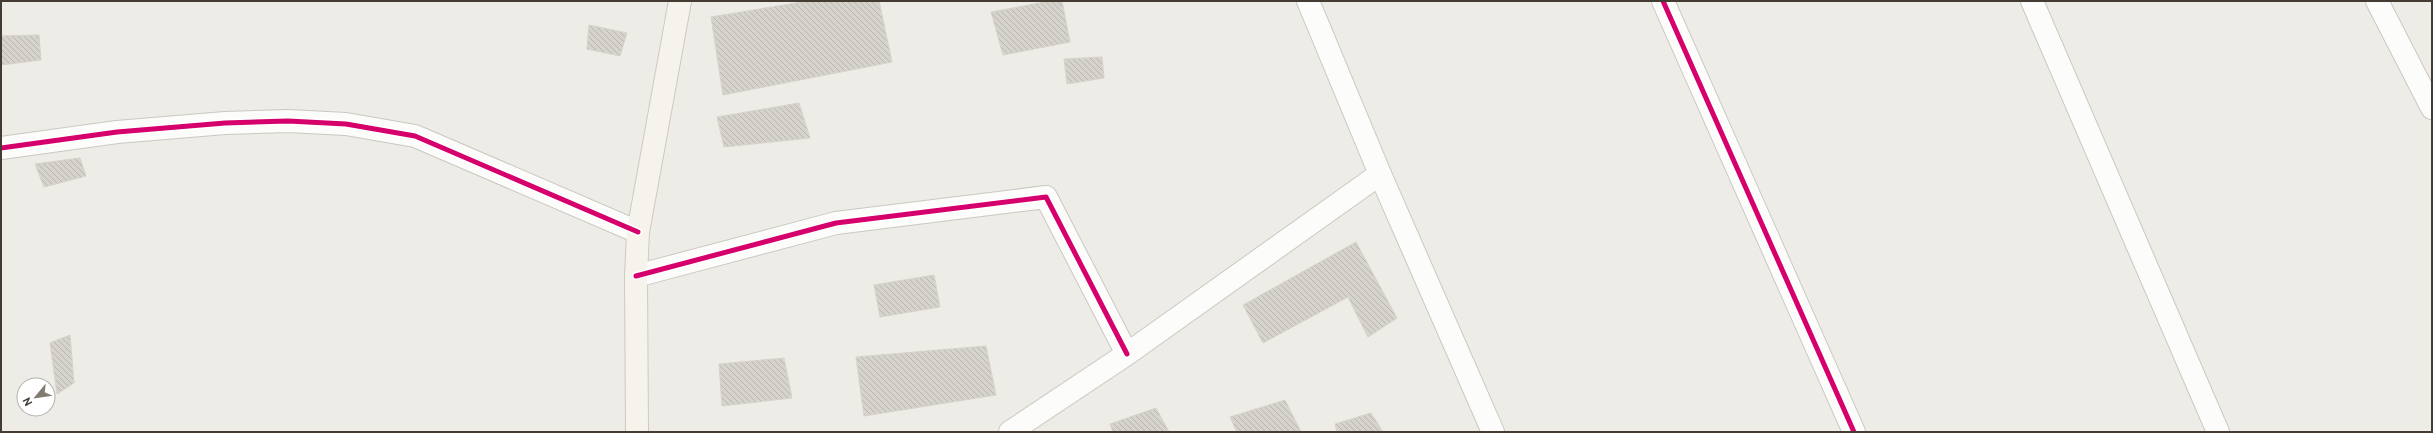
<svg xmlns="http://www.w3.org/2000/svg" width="2433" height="433" font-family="Overpass,sans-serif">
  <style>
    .building { fill: url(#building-back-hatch); stroke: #d6d2cc }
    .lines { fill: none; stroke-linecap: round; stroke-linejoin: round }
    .minor-casing { stroke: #cbc8c2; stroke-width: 24 }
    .tertiary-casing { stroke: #cbc8c2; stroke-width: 24 }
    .secondary-casing { stroke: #cfcabe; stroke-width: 24 }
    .minor { stroke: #fcfcfb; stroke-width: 22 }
    .tertiary { stroke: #fcfcfb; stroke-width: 22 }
    .secondary { stroke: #f6f3ed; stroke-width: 22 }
    .cycleway-casing { stroke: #fff; stroke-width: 8 }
    .cycleway { stroke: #d6006c; stroke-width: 5 }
  </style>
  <defs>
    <pattern id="building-back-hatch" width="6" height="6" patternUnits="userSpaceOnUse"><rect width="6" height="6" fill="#d6d3cd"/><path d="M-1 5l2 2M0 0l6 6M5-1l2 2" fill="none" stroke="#b9b6b0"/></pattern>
  </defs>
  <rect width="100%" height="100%" fill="#eeece6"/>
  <path class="building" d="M808,1H879L892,62L723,95L711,17Z
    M1050,1H1062L1070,42L1003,55L991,12Z
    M589,25L627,33L620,56L587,49Z
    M39,35L41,60L1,65V36Z
    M1102,57L1104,78L1067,84L1064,59Z
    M799,103L810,138L724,147L717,117Z
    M80,158L86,176L44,187L35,164Z
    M1356,242L1397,318L1368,337L1348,297L1263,343L1243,305Z
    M934,275L940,307L880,317L874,285Z
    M70,335L74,383L57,394L50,343Z
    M986,346L996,395L864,416L856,357Z
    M784,358L792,398L722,406L719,364Z
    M1285,400L1301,432H1237L1230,417Z
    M1156,408L1169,432H1113L1110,424Z
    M1371,413L1383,432H1337L1335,424Z"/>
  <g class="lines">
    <g class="minor-casing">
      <path id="minor" d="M1663,1L1854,432
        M2032,1L2218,432
        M2377,1L2432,108
        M1,148L117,132L225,123L288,121L346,124L415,136L638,232
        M636,276L836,223L1046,197L1127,354
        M1010,432L1127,354L1380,174"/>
    </g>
    <g class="tertiary-casing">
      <path id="tertiary" d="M1308,1L1380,174L1493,432"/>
    </g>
    <g class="secondary-casing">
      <path id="secondary" d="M637,432L636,276L638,232L680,1"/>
    </g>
    <use href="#minor" class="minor"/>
    <use href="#tertiary" class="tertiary"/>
    <use href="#secondary" class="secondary"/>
    <g class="cycleway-casing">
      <path id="cycleway" d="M1663,1L1854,432
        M1,148L117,132L225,123L288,121L346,124L415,136L638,232
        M636,276L836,223L1046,197L1127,354"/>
    </g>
    <use href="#cycleway" class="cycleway"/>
  </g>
  <rect width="2433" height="433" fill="none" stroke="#443c33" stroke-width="4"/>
  <g transform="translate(36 397) rotate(241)"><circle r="19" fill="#ffffff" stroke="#b4b1ad"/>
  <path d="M0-3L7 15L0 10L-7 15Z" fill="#807a72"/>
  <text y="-6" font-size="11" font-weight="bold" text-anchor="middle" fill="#443c33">N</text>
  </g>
</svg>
